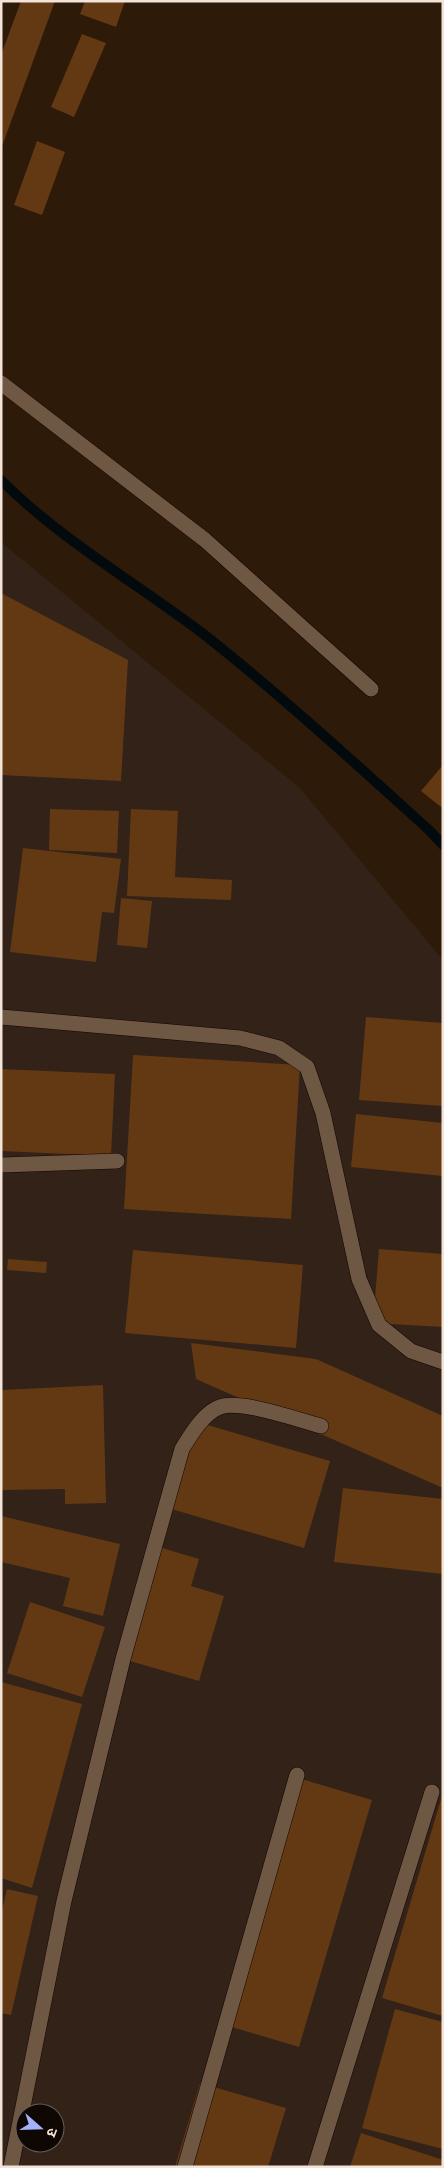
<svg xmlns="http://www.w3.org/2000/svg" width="444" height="2168" font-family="'Asap Condensed','Noto Sans Devanagari',sans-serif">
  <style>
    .industrial { fill: #322218; fill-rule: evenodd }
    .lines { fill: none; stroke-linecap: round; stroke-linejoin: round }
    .stream { stroke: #020a0e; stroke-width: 10 }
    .building { fill: #633914 }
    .lane-casing { stroke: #150400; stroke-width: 16 }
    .lane { stroke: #6e5743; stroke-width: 15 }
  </style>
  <rect width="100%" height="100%" fill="#2e1a08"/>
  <path class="industrial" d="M1,542L300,788L443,960V2167H1ZM25,2113H55V2143H25Z"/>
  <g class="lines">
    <path class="stream" d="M1,480C62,541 138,584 206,636C283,697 356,764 429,830L443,845"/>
  </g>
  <path class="building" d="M21,1H55L1,149V55Z
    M85,1H125L116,27L80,14Z
    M82,34L106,43L74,117L51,107Z
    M37,141L65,152L42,215L14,205Z
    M1,593L128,660L121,781L1,775Z
    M443,765V805L441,807L421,791Z
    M50,809L119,811L117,853L49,850Z
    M131,809L178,811L175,877L232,880L231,900L127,896Z
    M23,848L121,859L114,913L102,912L96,962L10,952Z
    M121,898L152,901L147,948L117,945Z
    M366,1017L443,1023V1106L359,1100Z
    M133,1055L300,1065L291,1219L124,1209Z
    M1,1069L115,1074L111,1156L1,1151Z
    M356,1114L443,1123V1176L351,1167Z
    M379,1249L443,1254V1327L373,1323Z
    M133,1250L303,1265L296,1348L125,1333Z
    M8,1259L47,1262L46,1273L7,1270Z
    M191,1343L316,1359L443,1416V1488L196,1379Z
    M103,1385L106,1503L65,1504V1489L1,1490V1390Z
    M194,1421L330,1461L304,1548L168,1508Z
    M343,1488L443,1499V1574L334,1562Z
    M1,1516L120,1544L103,1616L63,1606L70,1578L1,1562Z
    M149,1544L199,1559L191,1586L224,1596L199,1681L116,1657Z
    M30,1602L105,1627L82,1697L7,1673Z
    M1,1682L82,1704L32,1888L1,1878Z
    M298,1778L372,1800L299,2047L225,2025Z
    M442,1796H443V2016L382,1998Z
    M7,1889L38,1896L11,2015L1,2013V1915Z
    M395,2009L443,2022V2149L362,2128Z
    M200,2083L286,2108L268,2167H175Z
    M361,2133L443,2160V2167H350Z"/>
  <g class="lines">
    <g class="lane-casing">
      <path id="lane" d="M1,383L205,540L371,689
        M1,1017L240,1038L279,1048L307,1067L323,1113L359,1279L379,1325L411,1351L443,1362
        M1,1165L117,1161
        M11,2167L64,1901L123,1659L182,1449C190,1436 204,1412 220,1407C240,1399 298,1420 321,1426
        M185,2167L297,1775
        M315,2167L432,1792"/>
    </g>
    <use href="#lane" class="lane"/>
  </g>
  <rect width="444" height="2168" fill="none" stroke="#f2e4d9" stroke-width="5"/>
  <g transform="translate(40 2128) rotate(110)"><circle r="24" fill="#0f0702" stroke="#6a5f58"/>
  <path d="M0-4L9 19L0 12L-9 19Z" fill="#a5b1fc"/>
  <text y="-8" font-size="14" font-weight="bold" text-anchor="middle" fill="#f2e4d9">उ</text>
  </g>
</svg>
